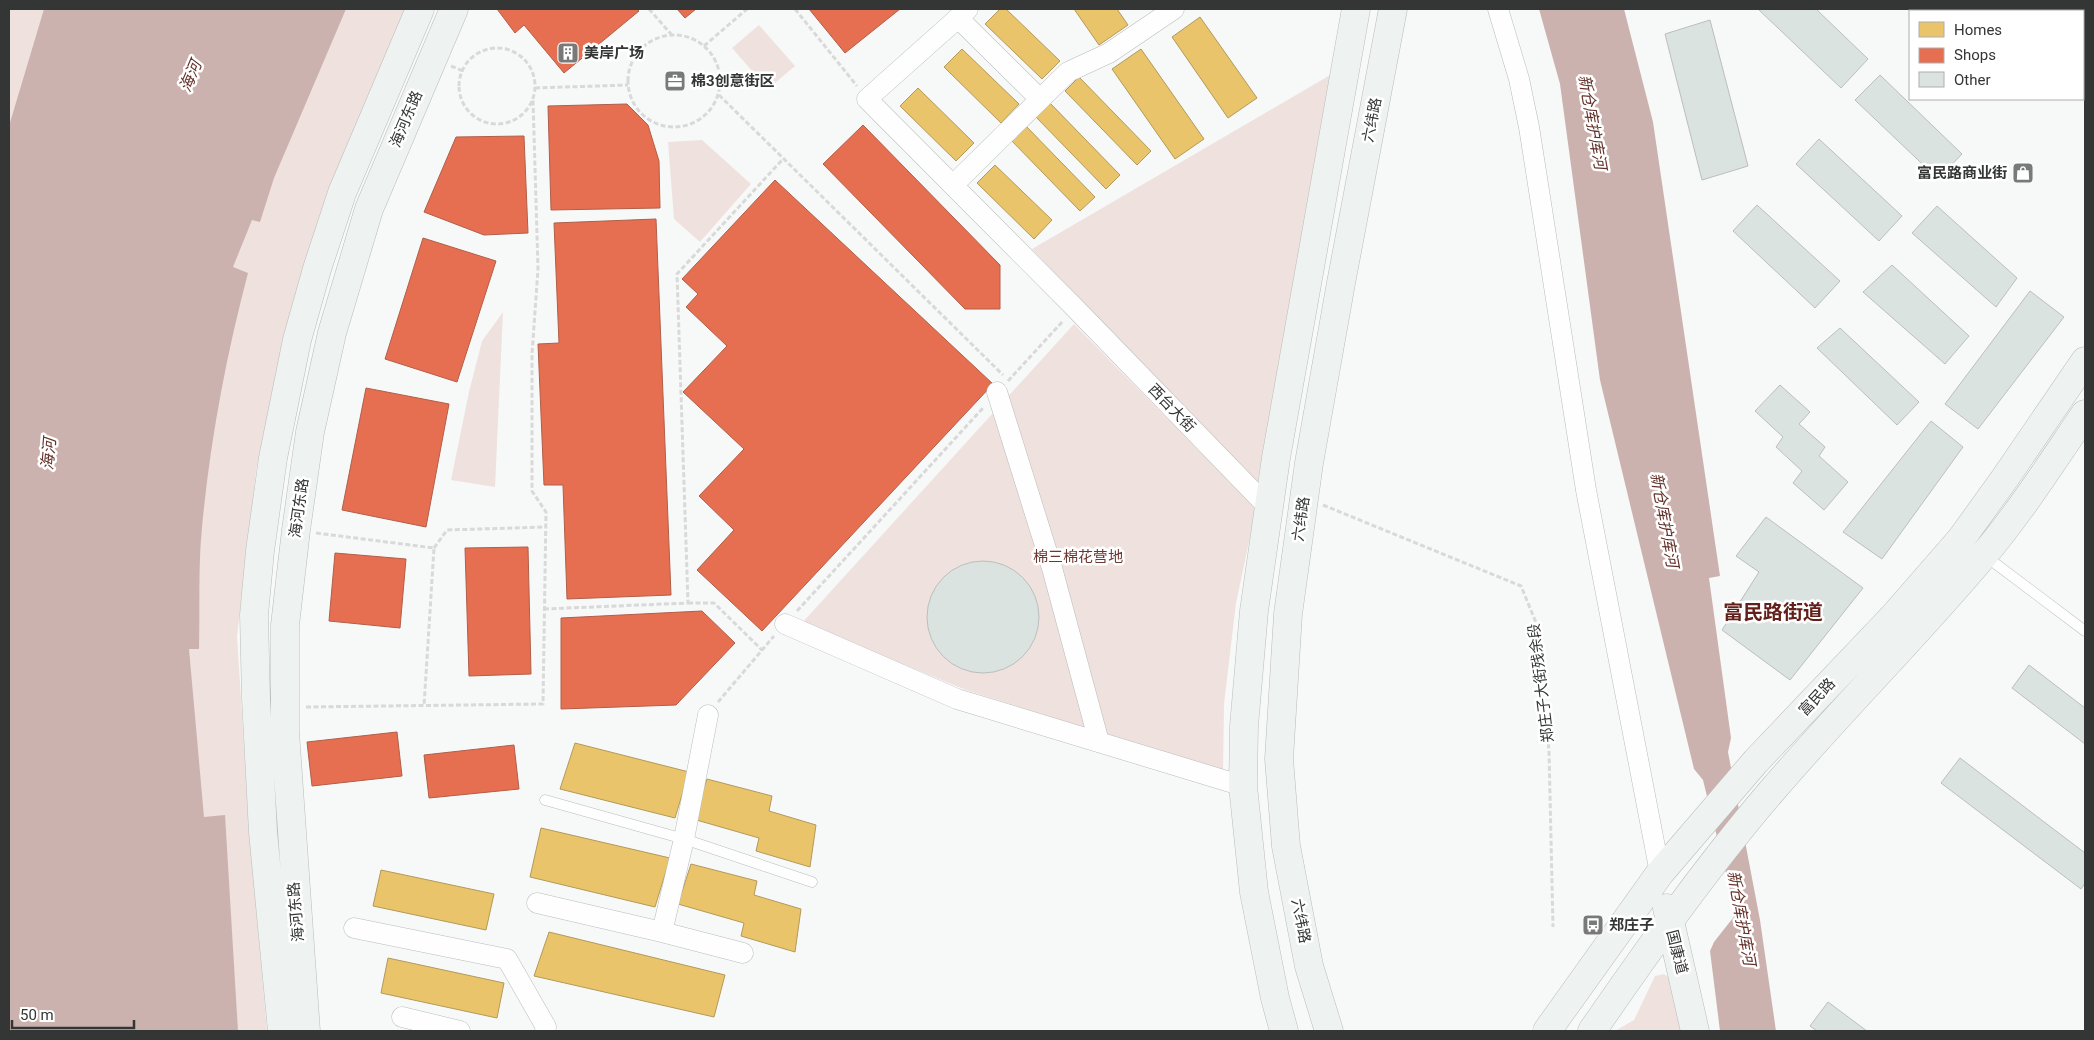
<svg xmlns="http://www.w3.org/2000/svg" width="2094" height="1040" font-family="Roboto,'Noto Sans SC',sans-serif">
  <style>
    .green { fill: #efe1de }
    .water { fill: #ccb2ae }
    .homes { fill: #e9c46a; stroke: #b3995a }
    .shops { fill: #e76f51; stroke: #b15e49 }
    .building { fill: #dbe3e1; stroke: #bcbebd }
    .lines { fill: none; stroke-linecap: round; stroke-linejoin: round }
    .lane-casing { stroke: #babcbb; stroke-width: 11 }
    .street-casing { stroke: #babcbb; stroke-width: 21 }
    .secondary-casing { stroke: #babcbb; stroke-width: 29 }
    .path { stroke: #d8d9d8; stroke-width: 3; stroke-dasharray: 5 2.5; stroke-linecap: butt }
    .lane { stroke: #fefefe; stroke-width: 10 }
    .street { stroke: #fefefe; stroke-width: 20 }
    .secondary { stroke: #eef2f1; stroke-width: 28 }
    .labels { text-anchor: middle; stroke-width: 5; stroke-linejoin: round; paint-order: stroke }
    .poi-label { font-size: 15px; font-weight: bold; fill: #343535; stroke: #fff; text-anchor: start }
    .street-label { font-size: 15px; fill: #343535; stroke: #fff }
    .park-label { font-size: 15px; fill: #6c3831; stroke: #fff }
    .water-label { font-size: 16px; font-style: italic; fill: #633029; stroke: #fff }
    .district-label { font-size: 20px; font-weight: bold; fill: #631f19; stroke: #fff }
  </style>
  <rect width="100%" height="100%" fill="#f7f9f8"/>
  <path class="green" d="M9,9H406L329,199L284,333L256,471L237,636L249,827L267,1031H9Z
    M759,25L795,66L768,89L732,48Z
    M1332,74L1257,485L1032,249Z
    M702,140L751,184L700,242L674,219L668,142Z
    M503,312L495,487L451,480L469,392L482,341Z
    M1074,324L1256,509L1236,603L1224,704L1223,772L966,690L802,623Z
    M1664,974L1674,981L1684,1031H1615L1634,1020L1655,976Z"/>
  <path class="water" d="M44,9H346L274,178L260,222L252,220L233,267L248,273C226,356 210,442 202,527C198,567 200,609 199,649H189L204,817L225,815L238,1031H9V126Z
    M1539,9H1624L1653,122L1720,576L1709,578L1731,738L1728,752L1760,920L1776,1031H1720L1710,951L1714,942L1736,914L1703,780L1694,769L1600,380L1560,84Z"/>
  <path class="homes" d="M1000,9H1006L1060,61L1042,79L985,24Z
    M1074,9H1117L1128,25L1099,45Z
    M1200,17L1257,98L1228,118L1172,37Z
    M962,49L1019,104L1001,123L944,67Z
    M1141,49L1204,139L1175,159L1112,69Z
    M1079,77L1151,151L1137,165L1065,91Z
    M918,88L974,143L956,161L900,106Z
    M1048,101L1120,175L1106,189L1034,115Z
    M1023,123L1095,197L1080,211L1008,137Z
    M995,165L1052,220L1034,239L977,183Z
    M1774,552L1825,589L1779,653L1730,617Z
    M575,743L689,772L675,818L560,789Z
    M707,779L772,796L769,811L816,825L810,867L756,851L759,838L693,819Z
    M541,828L670,858L655,907L530,877Z
    M691,864L757,881L754,895L801,909L795,952L741,936L744,923L678,904Z
    M381,870L494,894L486,930L373,906Z
    M549,932L725,975L714,1017L534,976Z
    M388,958L504,983L497,1018L381,993Z"/>
  <path class="shops" d="M497,9H637L639,11L564,73L524,25L515,33Z
    M677,9H696L685,18Z
    M809,9H900L845,53Z
    M627,104L648,125L659,161L660,208L551,210L548,106Z
    M863,125L1000,265V309H965L823,164Z
    M524,136L528,233L484,235L424,212L456,137Z
    M775,180L993,384L762,631L697,570L734,530L699,496L744,449L683,392L727,346L686,307L698,294L682,279Z
    M656,219L671,595L567,599L563,485H544L538,344L559,343L554,223Z
    M423,238L496,261L457,382L385,359Z
    M366,388L449,404L426,527L342,510Z
    M528,547L531,674L469,676L465,548Z
    M335,553L406,559L400,628L329,621Z
    M702,611L735,643L676,705L561,709V618Z
    M397,732L402,776L312,786L307,742Z
    M514,745L519,789L429,798L424,755Z"/>
  <path class="building" d="M1758,9H1816L1868,59L1841,88Z
    M1710,20L1748,166L1702,180L1665,34Z
    M1880,75L1962,154L1938,179L1855,100Z
    M1819,139L1902,216L1879,241L1796,164Z
    M1757,205L1840,281L1815,308L1733,231Z
    M1937,206L2017,278L1996,307L1912,233Z
    M1892,265L1969,336L1945,364L1863,292Z
    M2030,291L2064,317L1978,429L1945,404Z
    M1840,328L1919,402L1897,425L1817,348Z
    M1780,385L1810,412L1799,424L1825,447L1819,456L1848,482L1824,510L1793,483L1802,471L1776,447L1783,437L1755,411Z
    M1931,421L1963,447L1882,559L1843,532Z
    M1766,517L1863,588L1790,680L1722,630L1759,572L1736,556Z
    M927 617a56 56 0 1 1 112 0a56 56 0 1 1-112 0Z
    M2029,665L2085,708V744L2012,688Z
    M1960,758L2085,853V883L2081,889L1941,783Z
    M1828,1002L1867,1031H1817L1810,1026Z"/>
  <g class="lines">
    <g class="lane-casing">
      <path id="lane" d="M1984,555L2085,631
        M545,800L684,839L812,882"/>
    </g>
    <g class="street-casing">
      <path id="street" d="M968,9L867,99L1075,308L1269,508
        M1498,9L1519,79L1529,127L1586,490L1660,873
        M958,18L1040,99
        M953,185L1068,72L1109,53L1174,9
        M997,392L1052,568L1099,742
        M785,624L957,699L1243,786
        M537,903L662,932L684,839L708,715
        M354,928L507,959L546,1027L545,1031
        M662,932L743,953
        M402,1017L460,1031"/>
    </g>
    <g class="secondary-casing">
      <path id="secondary" d="M1667,908L1695,1031
        M282,1031L263,832L256,699L254,615L260,551L273,458L297,340L317,269L342,193L420,9
        M306,1031L285,732V625L296,530L310,432L332,333L369,209L454,9
        M1284,1031L1275,998L1254,892L1243,786L1244,726L1254,611L1276,458L1356,9
        M1329,1031L1309,966L1286,846L1279,759L1288,614L1309,463L1341,283L1393,9
        M1547,1031L1660,873L1756,761L1894,616L1961,539L2005,478L2085,361
        M1592,1031C1648,950 1706,868 1770,793C1839,712 1915,637 1983,556C2021,511 2052,462 2085,414"/>
    </g>
    <path class="path" d="M649,9L671,34
      M795,9L857,86
      M628 81a46 46 0 1 1 92 0a46 46 0 1 1-92 0Z
      M704,46L747,9
      M459 86a38 38 0 1 1 76 0a38 38 0 1 1-76 0Z
      M451,66L463,71
      M535,88L628,85
      M719,95L1003,375
      M1008,381L1063,321
      M1323,505L1521,586L1537,625L1549,751L1553,927
      M316,533L434,548L424,706
      M434,548L447,530L546,527
      M688,603H714L762,650
      M544,609L688,603L677,274L783,159
      M797,611L983,408
      M718,702L774,636
      M306,707L543,704L546,512L532,491V354L538,269L533,100"/>
    <use href="#lane" class="lane"/>
    <use href="#street" class="street"/>
    <use href="#secondary" class="secondary"/>
  </g>
  <defs>
    <g id="building-square" transform="scale(1.125)"><rect x="-9" y="-9" width="18" height="18" rx="4" fill="#787a79" stroke="#fff"/><path d="M-4-6H4V6H1V3H-1V6H-4ZM-2.5-4.3h1.7v1.8h-1.7ZM.8-4.3h1.7v1.8H.8ZM-2.5-1h1.7V.8h-1.7ZM.8-1h1.7V.8H.8Z" fill="#fff"/></g>
    <g id="office-square" transform="scale(1.125)"><rect x="-9" y="-9" width="18" height="18" rx="4" fill="#787a79" stroke="#fff"/><path d="M-6-3h4V-5.5h4V-3h4V5H-6ZM-1-4.5V-3h2v-1.5ZM-6 0V1H6V0Z" fill="#fff"/></g>
    <g id="shop-square" transform="scale(1.125)"><rect x="-9" y="-9" width="18" height="18" rx="4" fill="#787a79" stroke="#fff"/><path d="M-5-2.5h2.3a2.7 3.5 0 0 1 5.4 0H5L5.5 6h-11ZM-1.5-2.5h3a1.5 2.3 0 0 0-3 0Z" fill="#fff"/></g>
    <g id="bus-square" transform="scale(1.125)"><rect x="-9" y="-9" width="18" height="18" rx="4" fill="#787a79" stroke="#fff"/><path d="M-5-6H5V4H4V6H2V4H-2V6H-4V4H-5ZM-3.5-4V0h7V-4ZM-3.5 1.2v1.5H-2V1.2ZM2 1.2v1.5H3.5V1.2Z" fill="#fff"/></g>
  </defs>
  <g fill-rule="evenodd">
    <use href="#building-square" x="568" y="53"/>
    <use href="#office-square" x="675" y="81"/>
    <use href="#shop-square" x="2023" y="173"/>
    <use href="#bus-square" x="1593" y="925"/>
  </g>
  <g class="labels">
    <g class="poi-label">
      <text x="584" y="58">美岸广场</text>
      <text x="691" y="86">棉3创意街区</text>
      <text x="2007" y="178" text-anchor="end">富民路商业街</text>
      <text x="1609" y="930">郑庄子</text>
    </g>
    <g class="street-label">
      <text transform="translate(406 119) rotate(-67)" y="5">海河东路</text>
      <text transform="translate(1372 120) rotate(-79)" y="5">六纬路</text>
      <text transform="translate(1172 408) rotate(46)" y="5">西台大街</text>
      <text transform="translate(299 508) rotate(-82)" y="5">海河东路</text>
      <text transform="translate(1301 519) rotate(-82)" y="5">六纬路</text>
      <text transform="translate(1541 683) rotate(-97)" y="5">郑庄子大街残余段</text>
      <text transform="translate(1817 697) rotate(-47)" y="5">富民路</text>
      <text transform="translate(296 912) rotate(-95)" y="5">海河东路</text>
      <text transform="translate(1301 921) rotate(79)" y="5">六纬路</text>
      <text transform="translate(1677 952) rotate(76)" y="5">国康道</text>
    </g>
    <g class="park-label">
      <text x="1078" y="562">棉三棉花营地</text>
    </g>
    <g class="water-label">
      <text transform="translate(190 76) rotate(-67)" y="6">海河</text>
      <text transform="translate(1593 122) rotate(80)" y="6">新仓库护库河</text>
      <text transform="translate(48 454) rotate(-85)" y="6">海河</text>
      <text transform="translate(1665 520) rotate(80)" y="6">新仓库护库河</text>
      <text transform="translate(1742 918) rotate(80)" y="6">新仓库护库河</text>
    </g>
    <g class="district-label">
      <text x="1773" y="619">富民路街道</text>
    </g>
  </g>
  <rect width="2094" height="1040" fill="none" stroke="#343535" stroke-width="20"/>
  <rect x="1909" y="10" width="175" height="90" fill="#ffffff" stroke="#aeaeae"/>
  <rect x="1919" y="22" width="25" height="15" fill="#e9c46a" stroke="#aeaeae"/>
  <text x="1954" y="35" font-size="15" fill="#343535">Homes</text>
  <rect x="1919" y="48" width="25" height="15" fill="#e76f51" stroke="#aeaeae"/>
  <text x="1954" y="60" font-size="15" fill="#343535">Shops</text>
  <rect x="1919" y="72" width="25" height="15" fill="#dbe3e1" stroke="#aeaeae"/>
  <text x="1954" y="85" font-size="15" fill="#343535">Other</text>
  <path d="M12 1020v8h122v-8" fill="none" stroke="#343535" stroke-width="2.5"/>
  <text x="20" y="1020" font-size="15" fill="#343535" stroke="#ffffff" stroke-width="4" paint-order="stroke">50 m</text>
</svg>
